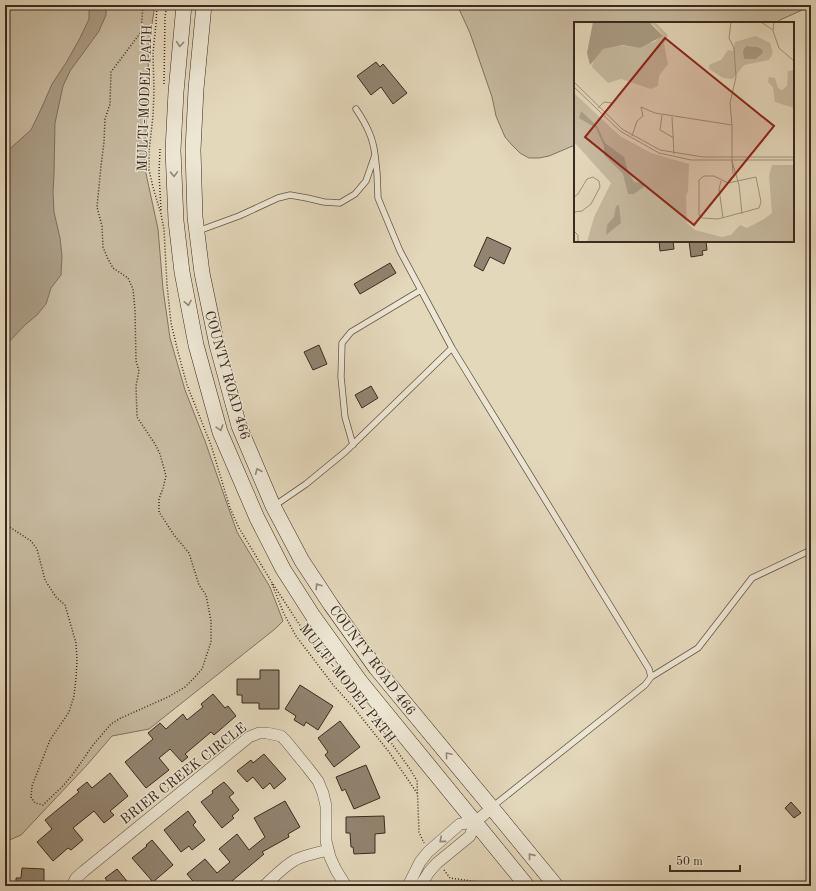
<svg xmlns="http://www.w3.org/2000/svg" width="816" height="891" font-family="'Old Standard TT',serif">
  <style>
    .green { fill: #c7baa0; stroke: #807260 }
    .water { fill: #aa9d86; stroke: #7d6f5d }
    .building { fill: #928470; stroke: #392a1f }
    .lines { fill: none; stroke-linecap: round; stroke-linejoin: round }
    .service-casing { stroke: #645646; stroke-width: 7 }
    .minor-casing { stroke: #645646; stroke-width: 12 }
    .secondary-casing { stroke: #392a1f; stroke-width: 16 }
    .path { stroke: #392a1f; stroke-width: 1.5; stroke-dasharray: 1 2; stroke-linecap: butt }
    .service { stroke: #ede6d3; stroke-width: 5.5 }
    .minor { stroke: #ede6d3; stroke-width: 11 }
    .secondary { stroke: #ede6d3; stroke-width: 15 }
    .oneway { stroke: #938879 }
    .labels { text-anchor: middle; stroke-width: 3; stroke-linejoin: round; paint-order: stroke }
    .street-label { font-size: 14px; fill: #392a1f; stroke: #ede6d3 }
    .inset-road { fill: none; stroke: #a0927d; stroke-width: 1 }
    .view { fill: #8f2418; fill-opacity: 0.15; stroke: #8f2418; stroke-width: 2 }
    .inset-edge { fill: none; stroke: #392a1f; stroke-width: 2 }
  </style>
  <rect width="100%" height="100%" fill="#e4d8bb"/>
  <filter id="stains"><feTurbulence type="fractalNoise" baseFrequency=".005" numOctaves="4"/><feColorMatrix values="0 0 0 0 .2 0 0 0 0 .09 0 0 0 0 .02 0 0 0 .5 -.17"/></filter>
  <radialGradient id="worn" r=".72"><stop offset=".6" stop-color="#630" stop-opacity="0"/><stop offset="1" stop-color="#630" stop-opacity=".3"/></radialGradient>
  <path class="green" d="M5,5H155L149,43L145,169L158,229L163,289L170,338L185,390L205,441L237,532L270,587L283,621L275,629L149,729L112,736L87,765L21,835L5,842Z
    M458,5H811V6L780,20L777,23H575V145L549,156L539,158H529L520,153L512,145L505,137L496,116L492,97L470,33L459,9Z"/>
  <path class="water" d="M89,5H106V15L99,31L70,71L63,86L55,123L54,174L53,192L54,212L60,238L62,256L61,275L51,288L46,304L37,315L25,325L5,346V153L31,130L42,107L52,84L66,63L80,38L89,19Z"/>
  <path class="building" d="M376,62L380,67L383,64L407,93L393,104L381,87L371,95L357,76Z
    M487,237L511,248L504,264L490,257L483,271L474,266Z
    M659,241H673L674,249L660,251Z
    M689,241H706L707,250L702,251L703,255L691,257Z
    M390,263L396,273L360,294L354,284Z
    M319,345L327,364L313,370L304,352Z
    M371,386L378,398L362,408L355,395Z
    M260,670H279V709H259V703H242V695H237V679H260Z
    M300,685L333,706L318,730L306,722L304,726L294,720L296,716L285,709Z
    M213,694L225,708L228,706L236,716L214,735L211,732L185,754L188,757L182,762L170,749L159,758L169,770L146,788L125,762L153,739L148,733L160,723L166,729L183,714L187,720L203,707L201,704Z
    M340,721L360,747L334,767L325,755L328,752L318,738Z
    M264,754L286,779L274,789L270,783L263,789L253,777L247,782L237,771L251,760L253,763Z
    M366,765L380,798L354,809L345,789L342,791L336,777Z
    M110,773L128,796L110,811L114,815L104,823L94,811L73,828L83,840L71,850L68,848L53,861L37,842L52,829L45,820L79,792L77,790L87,782L92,788Z
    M224,782L234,793L229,797L239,810L232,816L234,818L222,828L201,802L213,793L212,791Z
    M285,801L300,827L288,834L289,837L262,852L264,854L226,886H197L187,874L205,859L217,873L230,862L219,849L237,834L249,850L265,837L254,818Z
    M791,802L801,813L794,818L785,808Z
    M188,811L196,822L193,825L205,840L192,850L189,846L181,852L164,830Z
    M384,816L385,833L375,834V853L354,854L353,847H351L350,833H346V817Z
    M152,840L173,865L153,882L132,858L147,846L146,845Z
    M22,868L44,869V886H16V878H21Z
    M117,869L131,886H103L108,882L105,878Z"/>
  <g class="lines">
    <g class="service-casing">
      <path id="service" d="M356,109C366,124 373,137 375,155
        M198,231L239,216L278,198L290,195L307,198L324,202L340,203L355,194L366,181L375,155L377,173L378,198L400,251L452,348L649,669L651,677L645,685L492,807
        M353,445L345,417L341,377L342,343L351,332L421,290
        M274,506L306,484L345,452L452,348
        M651,677L698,648L722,617L752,578L811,550"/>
    </g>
    <g class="minor-casing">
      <path id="minor" d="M72,886L76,878L84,871L249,737L259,733H267L281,736L286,741L308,768L318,781L323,793L326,806V841L330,857L336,870L346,886
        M264,886C274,877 283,867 295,860C305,855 317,853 328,850
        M408,886L420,862L428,852L460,824L475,822
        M420,886L429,872L437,863L470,836L475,822L492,808"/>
    </g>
    <g class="secondary-casing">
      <path id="secondary" d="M184,5L176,92L173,150L176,221L182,272L196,345L220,432L257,518L283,569L313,616L359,680L527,886
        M204,5L196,89L193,150L195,217L202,273L217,345L239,426L273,506L302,561L331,605L376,668L492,808L556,886"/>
    </g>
    <path class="path" d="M157,5L156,24L153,53L154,91L153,116L149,151V170L153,187L161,214L164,229L167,285L171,323L178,352L187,385L211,445L230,508L239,528L271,581L301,627L313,644L332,664
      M164,84L165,17L167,5
      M160,149L159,173L161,210
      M5,524L31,541L37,549L45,580L56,597L65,605L76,643L77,660L76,678L74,696L69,712L50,740L32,786L31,797L35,803L43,805L63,786L73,774L93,745L111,724L121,718L168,697L185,687L194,678L202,669L211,642V621L206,595L199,585L189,553L174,535L159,512V499L163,488L166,476L160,454L155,444L137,417L136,386L139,371L136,361L135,310L133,289L128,278L113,268L108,259L103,247L102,226L97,207L101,166L104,142L105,119L110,104L111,72L141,32L143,5
      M272,584L284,614L296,636L334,686L354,708L389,752L417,793
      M374,719L410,769L417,781L419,832L424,843
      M444,870L450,878L486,883L492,886"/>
    <use href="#service" class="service"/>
    <use href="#minor" class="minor"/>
    <use href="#secondary" class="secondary"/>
  </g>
  <defs><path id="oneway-chevron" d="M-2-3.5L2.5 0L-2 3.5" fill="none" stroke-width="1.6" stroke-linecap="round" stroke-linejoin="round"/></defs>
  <g class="oneway">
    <use href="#oneway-chevron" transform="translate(180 44) rotate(95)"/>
    <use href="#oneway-chevron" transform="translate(174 174) rotate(88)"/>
    <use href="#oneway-chevron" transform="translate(188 303) rotate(79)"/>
    <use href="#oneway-chevron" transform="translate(220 428) rotate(72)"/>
    <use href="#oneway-chevron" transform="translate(258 471) rotate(-113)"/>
    <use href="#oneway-chevron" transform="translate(318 586) rotate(-123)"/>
    <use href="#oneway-chevron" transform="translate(448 755) rotate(-130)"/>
    <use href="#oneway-chevron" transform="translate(442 840) rotate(139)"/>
    <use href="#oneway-chevron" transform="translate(531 856) rotate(-129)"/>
  </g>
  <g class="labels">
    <g class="street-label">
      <text transform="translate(144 98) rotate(-88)" y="5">MULTI-MODEL PATH</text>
      <text transform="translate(228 375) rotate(74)" y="5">COUNTY ROAD 466</text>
      <text transform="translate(373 660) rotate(53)" y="5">COUNTY ROAD 466</text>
      <text transform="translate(348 683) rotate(52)" y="5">MULTI-MODEL PATH</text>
      <text transform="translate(183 773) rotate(-38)" y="5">BRIER CREEK CIRCLE</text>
    </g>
  </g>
  <g transform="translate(574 22)">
    <rect width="220" height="220" fill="#e4d8bb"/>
    <path d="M73,0H81L94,13L90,22L94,42L85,54L84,64L77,67L47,57L34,61L18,45L20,36L29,27L43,23L66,26L70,22L81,20L88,12L80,3ZM182,14L196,21L199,31L195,38L170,43L159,57L149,56L135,47V43L147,38L154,28L159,29L161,20ZM172,24L184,25L187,26V32L182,37H172ZM220,48V86L201,80L199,65L194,60L195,55L201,56L204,66L208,68L213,64L214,49ZM0,71L46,114L77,131L115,142L114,169L112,174L113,201L121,208L148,215L157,213L166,203L173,206L190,197L198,191L195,154L198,143H220V220H13L20,195L37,161L0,120Z" fill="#c7baa0" fill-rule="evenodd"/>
    <path d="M19,0L76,1L89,14L66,26L48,23L29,27L16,43L13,31ZM172,24L184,25L188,27L189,31L182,37H170L169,29ZM7,89L23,104L31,121L50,135L54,149L60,160L69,161L70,165L60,172H54L49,152L30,133V124L22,106L5,96ZM45,183L47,201L32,213L33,203L40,195L42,184Z" fill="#aa9d86"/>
    <path class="inset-road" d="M157,0L155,16L160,26L162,55L156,81L158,103M187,0L199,8M200,0L199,9L205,26L220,39M0,60L48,107L86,128L129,135H220M0,65L46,109L85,131L117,138H220M24,86L30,80L38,81M88,93L86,108L100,116M98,95L100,132M58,114L63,99L69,94L67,85L81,91L158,103V139L165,163L168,192M158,139L159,152M130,154H140L154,161L182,155L187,180L185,186L144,197L128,196L125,193V158ZM147,159L145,167L149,196M0,175L4,172L13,157L19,155L25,159L26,165L17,182L8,189L0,190M0,209L4,213V220"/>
    <path class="view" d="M91,16L200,104L120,203L11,115Z"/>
    <rect width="220" height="220" class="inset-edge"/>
  </g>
  <rect width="816" height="891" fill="none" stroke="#e4d8bb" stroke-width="20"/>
  <rect x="6" y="6" width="804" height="879" fill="none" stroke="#392a1f" stroke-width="2"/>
  <rect x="10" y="10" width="796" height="871" fill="none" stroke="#392a1f"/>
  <path d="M670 865v6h70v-6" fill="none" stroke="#392a1f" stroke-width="2"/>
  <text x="676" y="865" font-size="12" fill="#392a1f" stroke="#ede6d3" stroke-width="3" paint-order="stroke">50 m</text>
  <rect width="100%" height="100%" filter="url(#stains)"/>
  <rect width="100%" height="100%" fill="url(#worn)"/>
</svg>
